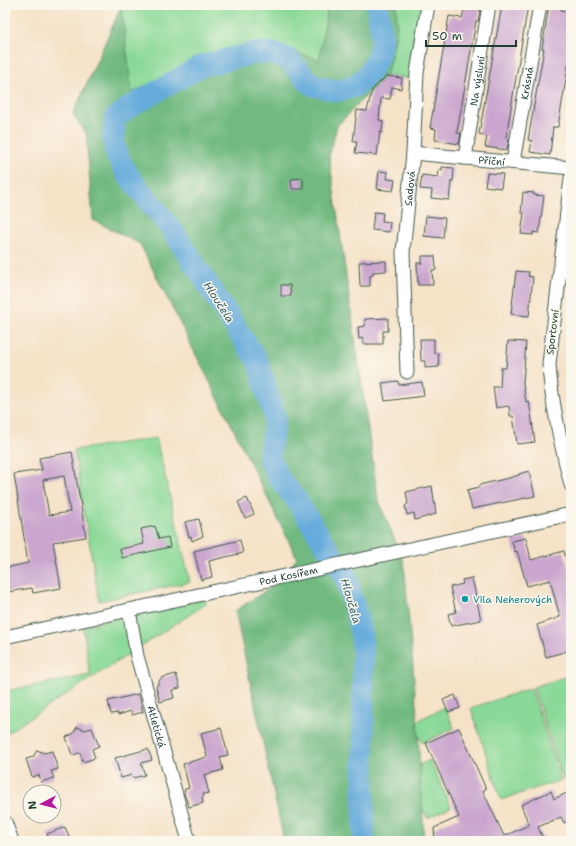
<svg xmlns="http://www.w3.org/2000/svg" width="576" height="846" font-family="'Shantell Sans',sans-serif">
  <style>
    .green { fill: #8bd998; stroke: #558b66 }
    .forest { fill: #70b980; stroke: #487b5a }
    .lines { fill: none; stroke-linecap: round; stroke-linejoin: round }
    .river { stroke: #65abdb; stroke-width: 22 }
    .building { fill: #cba7cf; fill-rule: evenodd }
    .minor-casing { stroke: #3f564a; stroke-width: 15 }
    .minor { stroke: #fff; stroke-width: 13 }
    .culture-dot { fill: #0f9aa8; stroke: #fbf7ec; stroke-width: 1.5 }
    .labels { text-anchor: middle; stroke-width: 3; stroke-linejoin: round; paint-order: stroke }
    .street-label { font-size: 10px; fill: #1f3d34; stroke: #fbf7ec }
    .culture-label { font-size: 10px; fill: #0d838f; stroke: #fbf7ec; text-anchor: start }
    .water-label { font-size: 11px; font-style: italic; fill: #345e66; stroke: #fbf7ec }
  </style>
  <rect width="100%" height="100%" fill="#fbf7ec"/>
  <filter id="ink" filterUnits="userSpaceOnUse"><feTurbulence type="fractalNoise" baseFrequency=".025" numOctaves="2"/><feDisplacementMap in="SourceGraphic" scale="8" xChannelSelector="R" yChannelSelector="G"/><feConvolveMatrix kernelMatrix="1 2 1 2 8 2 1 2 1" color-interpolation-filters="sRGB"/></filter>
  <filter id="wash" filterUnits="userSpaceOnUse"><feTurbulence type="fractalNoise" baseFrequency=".012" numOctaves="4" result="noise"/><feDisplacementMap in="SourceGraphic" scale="16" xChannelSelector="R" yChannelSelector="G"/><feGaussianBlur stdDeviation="0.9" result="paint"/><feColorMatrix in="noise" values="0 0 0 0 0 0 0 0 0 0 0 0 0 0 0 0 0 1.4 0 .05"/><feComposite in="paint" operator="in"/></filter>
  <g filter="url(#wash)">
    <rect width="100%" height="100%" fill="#f5e2c7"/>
    <path class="green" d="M121,5H328L319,60L268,44L205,57L132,93Z
      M396,5H424L412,79L386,75C392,52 399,29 396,5Z
      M156,438L190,582L99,601L74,450Z
      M205,599L206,604L5,734V691L90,675L83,626Z
      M571,675V777L563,779L533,687Z
      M531,688L561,780L501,800L471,708Z
      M445,707L454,728L422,743L413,723Z
      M430,760L451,807L427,818L405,771Z"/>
    <path class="forest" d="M328,5L396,6L397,27L393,49L386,75L337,126L329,156L378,499L404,563L417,714L424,841H284L235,611L279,582L297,558L235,432L140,244L93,220L86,133L73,114L121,7L132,93L205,57L268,44L319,60Z"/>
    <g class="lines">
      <path class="river" d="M364,841L363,666L362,640L358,620L346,577L297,501L279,478L269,458L275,417L258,362L175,234L128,175L117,156L113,138L115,118L130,107L201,66L254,53H270L288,59L312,85L337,91L356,86L370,72L378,56L382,39L377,5"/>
    </g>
    <g id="blocks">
      <path class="building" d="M465,5L481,7L478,21H476L457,133H461L459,144L435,140L436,129L430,128L449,16L462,18Z
        M502,5H528L506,138L509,139L507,150L485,147L487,136L479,134Z
        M549,5H562L561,10L571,12V61H569L558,127H553L550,155L530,152L532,141L528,140L544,49H542Z
        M386,76L402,78L401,89L392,87L390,99L381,98L379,120L383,121L382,133L380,132L377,155L355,153L357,141H353L357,110L367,111L372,90Z
        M442,167L454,168L453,181H451L449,200L431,198L432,190L420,189L422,175L438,177L439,170H442Z
        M379,171L388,172L387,179L395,180L393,191L377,189Z
        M487,173L503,174L501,188L485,186Z
        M303,178V189H292L291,179Z
        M523,192L534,193V195L544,196L539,233L533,232V235L521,234L524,213H521Z
        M374,212L383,213L382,221L390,222L389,232L372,230Z
        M426,216L445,218L443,238L424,236Z
        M422,256H435L436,270H432L433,285H418L417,263H422Z
        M386,261V271L373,272V275L370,276V286H360L359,262Z
        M516,271L529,272L528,276L533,277L529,316L511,314Z
        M281,285H290L291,296H281Z
        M388,318V331H383V344H363V338L359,339L358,327L365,326V319Z
        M420,339H434V353H438L439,367L425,368V361H421Z
        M508,341L526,342L523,383L526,402L529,401L535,442L517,444L513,416H510L509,406L496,408L493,387H500L501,368H506Z
        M398,381L399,385L422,382L424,396L385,401L382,383Z
        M72,452L86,537L53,542L61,588L33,593L32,588L7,592L5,582V568L28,563L14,474L42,470L39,458ZM64,476L70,512L49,515L43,480Z
        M529,471L535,496L472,509L467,490L479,487V485L509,478L519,475V474Z
        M432,486L436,514L415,520L414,513L407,515L405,506L408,504L406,492Z
        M247,498L254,514L245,518L238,502Z
        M199,519L203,536L192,541L191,536L189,537L185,522Z
        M155,526L159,539L168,537L170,547L122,558L120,549L144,544L141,529Z
        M526,538L531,560L564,551L568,567L571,566V650L546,657L537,625L560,617L550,580L527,586L517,551L515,552L512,541Z
        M240,540L243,553L209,561L212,577L201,580L194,551Z
        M472,578L481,620L451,626L448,614L456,612L450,587L463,584L462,580Z
        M176,674L180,688L172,690L174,698L160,702L156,687L161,678Z
        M139,694L143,712L132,715L131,711L118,715V713L111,714L108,701Z
        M455,695L460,708L448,712L443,700Z
        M77,727L85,730L92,728L99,746L92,749L95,758L83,762L80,753L72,755L66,737L73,734Z
        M221,728L228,755L220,757L223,770L204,775L209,793L203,794L204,796L202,797L203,803L189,807L184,793L185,789L189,788L183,764L207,757L201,733Z
        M459,728L486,789L483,791L504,836L529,825L521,805L551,791L554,799L571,791V820L564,823L561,817L538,827L544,841H435L434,828L459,817L426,743Z
        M148,749L152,760L141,763L145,775L133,778L132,775L121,778L115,758Z
        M37,750L44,753L52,751L58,769L51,771L54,778L41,782L39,775L32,777L26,759L33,757Z
        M65,827L71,841H50L47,834Z"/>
    </g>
  </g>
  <g filter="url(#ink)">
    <use href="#blocks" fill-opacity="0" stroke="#3f564a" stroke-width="1"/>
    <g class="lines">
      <g class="minor-casing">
        <g id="minor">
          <path id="s1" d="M413,153L571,168"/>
          <path id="s2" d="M465,158L489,5"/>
          <path id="s3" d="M513,162L540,5"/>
          <path d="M571,178L549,364C551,402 562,448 571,485"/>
          <path id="s4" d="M407,372L403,252L413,153L417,73L428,5"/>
          <path id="s5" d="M129,610L137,656L189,841"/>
          <path id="s6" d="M5,637L571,514"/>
          <path d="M5,822L12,841"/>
        </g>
      </g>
      <use href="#minor" class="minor"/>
    </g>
  </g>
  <circle class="culture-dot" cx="465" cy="599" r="4"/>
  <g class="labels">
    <g class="street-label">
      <text dy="4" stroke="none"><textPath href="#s2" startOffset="78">Na výsluní</textPath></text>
      <text dy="4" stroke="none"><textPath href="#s3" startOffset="80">Krásná</textPath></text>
      <text dy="4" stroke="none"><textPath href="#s1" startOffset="79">Příční</textPath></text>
      <text dy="4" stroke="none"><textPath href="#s4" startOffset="184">Sadová</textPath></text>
      <text transform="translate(552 332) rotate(-83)" y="4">Sportovní</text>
      <text dy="4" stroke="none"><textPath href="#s6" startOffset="290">Pod Kosířem</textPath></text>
      <text dy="4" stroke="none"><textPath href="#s5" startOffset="120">Atletická</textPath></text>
    </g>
    <g class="culture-label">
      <text x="473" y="603">Vila Neherových</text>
    </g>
    <g class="water-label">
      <text transform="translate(219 302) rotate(57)" y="4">Hloučela</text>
      <text transform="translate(351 601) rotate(74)" y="4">Hloučela</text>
    </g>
  </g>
  <rect width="576" height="846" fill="none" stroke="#fbf7ec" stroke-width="20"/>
  <g transform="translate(42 804) rotate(263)"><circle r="19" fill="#fbf7ec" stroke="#a3ada2"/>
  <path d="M0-3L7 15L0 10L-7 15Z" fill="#b5179e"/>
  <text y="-6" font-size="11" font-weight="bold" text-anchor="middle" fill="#1f3d34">N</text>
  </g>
  <path d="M426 40v6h90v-6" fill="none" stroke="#1f3d34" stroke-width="2"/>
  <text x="432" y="40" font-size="12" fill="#1f3d34" stroke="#fbf7ec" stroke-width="3" paint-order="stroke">50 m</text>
</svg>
